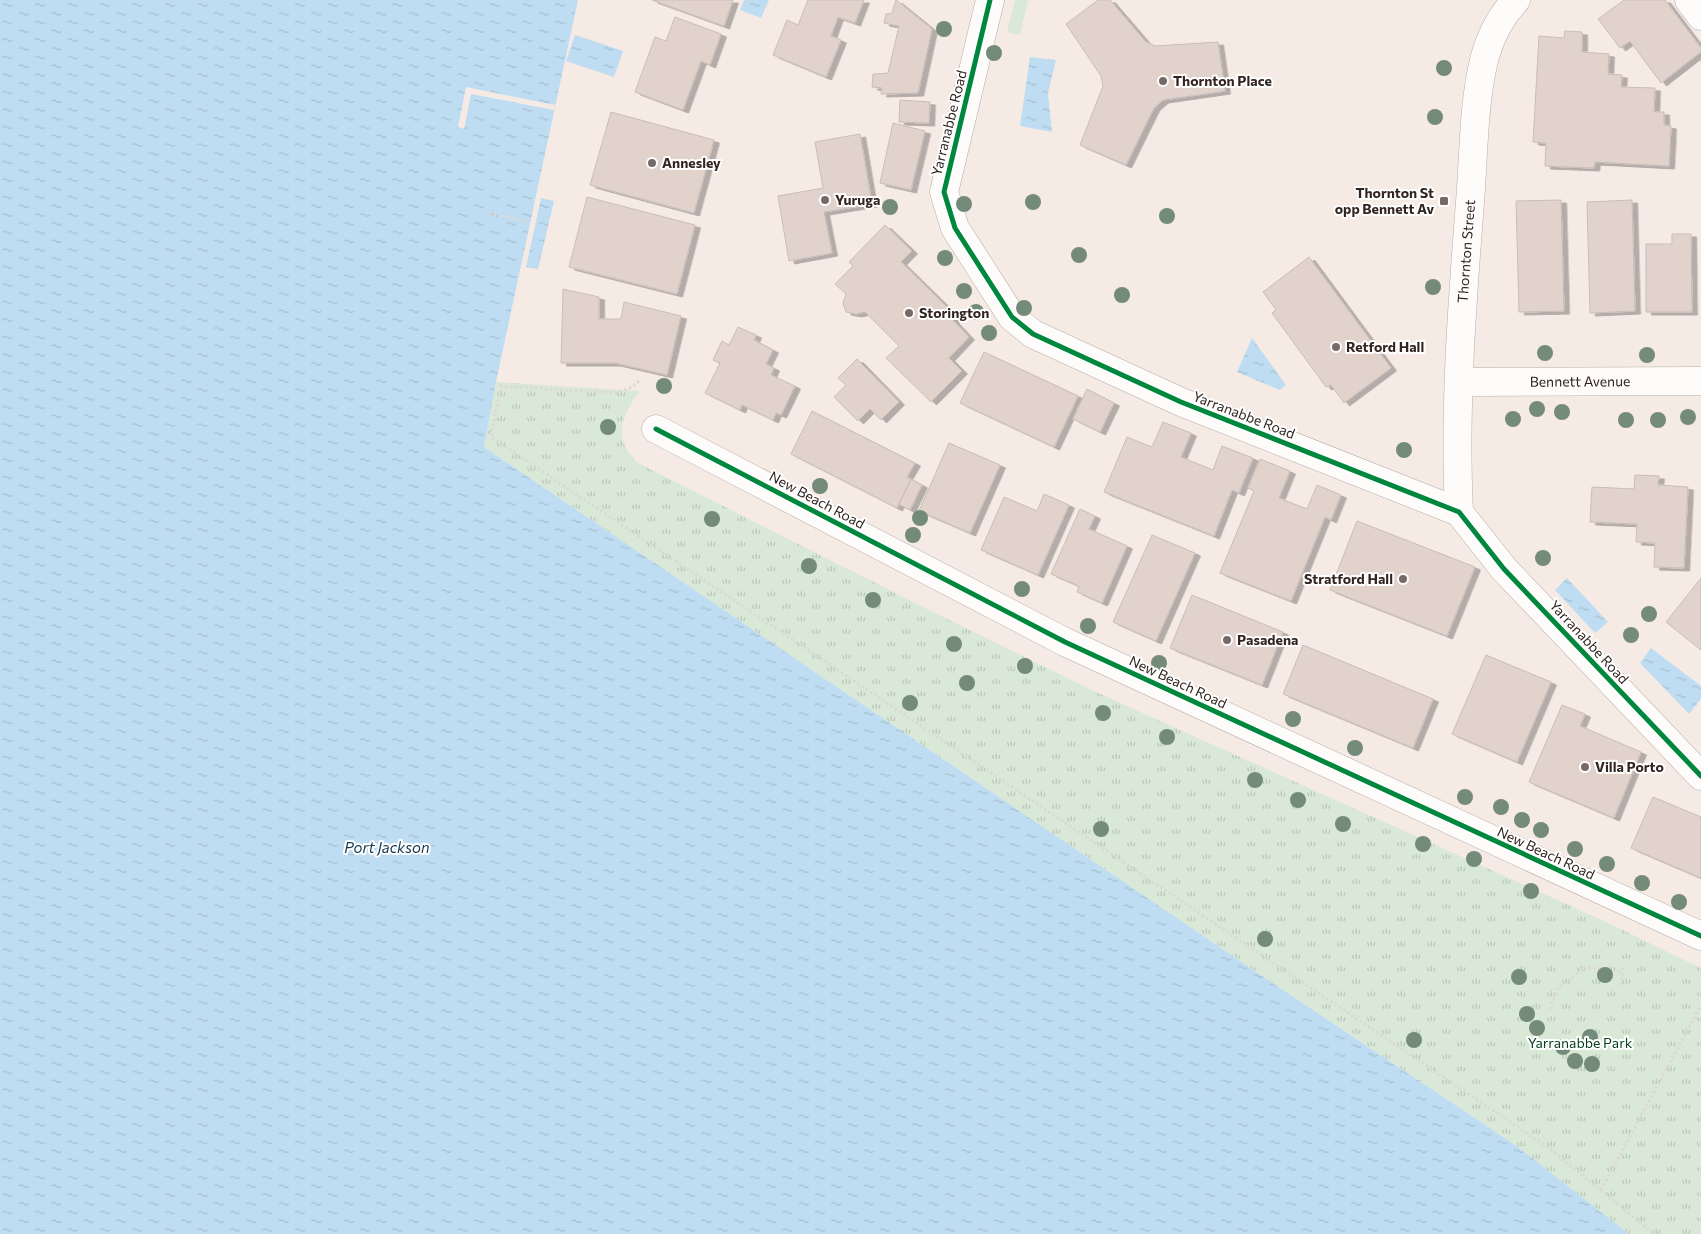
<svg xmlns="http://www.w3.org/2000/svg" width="1701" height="1234" font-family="Commissioner,sans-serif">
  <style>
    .green { fill: #d9e8d7 }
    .park { fill: url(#park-tufts) }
    .water { fill: url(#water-ripples) }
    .pier { fill: #f6eae5 }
    .building { fill: #e2d2cc; stroke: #c9bdb8; filter: url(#shadow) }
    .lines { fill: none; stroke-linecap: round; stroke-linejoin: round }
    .minor-casing { stroke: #b8aca8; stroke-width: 29 }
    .path { stroke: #dcd8d7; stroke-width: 3; stroke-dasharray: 2.5 2.5; stroke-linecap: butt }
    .minor { stroke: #fefcfb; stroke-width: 28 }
    .cycleway-casing { stroke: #fff; stroke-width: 8 }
    .cycleway { stroke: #00873e; stroke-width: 5 }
    .tree { fill: #738b78 }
    .poi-dot { fill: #776a66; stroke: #fff; stroke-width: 2 }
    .labels { text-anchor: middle; stroke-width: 4; stroke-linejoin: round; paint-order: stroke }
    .poi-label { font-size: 14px; font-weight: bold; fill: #322521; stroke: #fff; text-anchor: start }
    .street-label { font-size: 14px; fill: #322521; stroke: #fff }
    .park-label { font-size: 14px; fill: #073e1e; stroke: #fff }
    .water-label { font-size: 15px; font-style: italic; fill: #12394f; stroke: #fff }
  </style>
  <defs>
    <pattern id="park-tufts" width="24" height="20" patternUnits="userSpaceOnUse" patternTransform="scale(1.25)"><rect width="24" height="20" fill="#d9e8d7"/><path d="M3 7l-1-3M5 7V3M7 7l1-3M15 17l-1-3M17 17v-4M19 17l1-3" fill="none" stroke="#bbc7b8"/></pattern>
    <pattern id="water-ripples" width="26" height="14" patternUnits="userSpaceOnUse" patternTransform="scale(1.25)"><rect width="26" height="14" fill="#bfddf2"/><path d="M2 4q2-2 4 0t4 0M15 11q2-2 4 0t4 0" fill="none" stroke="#a5becf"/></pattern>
    <filter id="shadow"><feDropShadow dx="5.5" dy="3" stdDeviation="0" flood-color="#0004"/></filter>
  </defs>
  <rect width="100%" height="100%" fill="#f6eae5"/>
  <path class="green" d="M1015,0H1028L1020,35L1007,32Z"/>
  <path class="park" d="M496,382L640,391C621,416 612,439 638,463L931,611L1096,692L1604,921L1701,968V1234H1629L1518,1147L1271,982L484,447Z"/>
  <path class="water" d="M0,0H578L496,382L484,447L1271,982L1518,1147L1629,1234H0Z
    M744,0H769L761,18L740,10Z
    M575,35L623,51L614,77L566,61Z
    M1030,57L1056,60L1048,93L1052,132L1020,126Z
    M541,198L554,201L538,269L526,267Z
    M1252,338L1286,385L1280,390L1237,372Z
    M1567,578L1608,622L1595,633L1555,590Z
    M1651,648L1701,686V699L1689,714L1640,663Z"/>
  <path class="pier" d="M466,87L555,105L554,110L471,94L464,129L458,127Z"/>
  <path class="building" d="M652,0H733L724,26Z
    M808,0H864L855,23L838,17L831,36L841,40L826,77L773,55L787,20L798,25Z
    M896,0L932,29L918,93L881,94L882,88L872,87L873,74L888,73L899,26L884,23L886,14L892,13Z
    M1098,0H1110L1146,42L1155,46L1218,42L1225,91L1163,100L1154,108L1126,165L1080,145L1103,86L1101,76L1066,24Z
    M1624,0H1665L1701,48V52L1661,83L1630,41L1620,48L1598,19Z
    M675,17L721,34L710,65L701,61L683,110L635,92L655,37L666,41Z
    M1565,31L1582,32V52L1609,54L1608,74L1622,75L1621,87L1655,88L1654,112H1664V125L1671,126L1669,166L1595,162L1594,168L1545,166L1546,143L1533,142L1539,36L1564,38Z
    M900,100L930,102L929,123L899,122Z
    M611,112L714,140L694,213L590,185Z
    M893,123L925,131L911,190L880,183Z
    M860,134L872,204L824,212L832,253L789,261L778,196L823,188L815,142Z
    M587,197L695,225L677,294L569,267Z
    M1561,200L1564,311L1519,312L1516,201Z
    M1632,200L1635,311L1590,313L1587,202Z
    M885,225L912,251L901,262L957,317L953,320L969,337L949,358L962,371L931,402L886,358L899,346L865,312L856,314L846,312L843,303L846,294L835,284L853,266L849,262Z
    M1672,234H1691L1692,312H1646V244H1672Z
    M1309,257L1391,368L1344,403L1331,385L1326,387L1272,313L1276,310L1263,292Z
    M563,289L599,297V319H621L624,302L681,316L667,375L615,363H561Z
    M738,327L756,335L754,340L773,350L766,364L774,368L771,375L795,386L781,415L776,413L773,420L742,405L740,410L705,393L720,363L713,360L722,341L729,345Z
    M984,352L1078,396L1054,447L960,403Z
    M857,359L899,402L881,420L870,409L858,421L834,397L846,385L838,378Z
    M1087,389L1114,403L1100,432L1073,419Z
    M812,411L915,463L907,477L911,479L897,508L791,454Z
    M1163,422L1191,433L1181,457L1213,470L1222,446L1253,458L1239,493L1232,490L1214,536L1104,492L1127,437L1152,447Z
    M949,443L1000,465L970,533L919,511Z
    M1260,459L1290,471L1279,498L1307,509L1317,485L1341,495L1331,520L1325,517L1291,601L1220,573L1254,491L1248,488Z
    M1635,475L1659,476L1658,485L1688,487L1684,568L1654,567L1655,543L1636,542L1637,524L1590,522L1592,487L1634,489Z
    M911,479L922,485L910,510L899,504Z
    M1044,494L1069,505L1038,575L981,550L1004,497L1037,511Z
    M1080,509L1095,516L1089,529L1127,546L1102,603L1077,592L1079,586L1051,574Z
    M1357,521L1475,567L1447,636L1330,590Z
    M1152,535L1195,553L1156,641L1113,622Z
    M1701,578V650L1666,622Z
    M1192,595L1283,632L1262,685L1170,648Z
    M1303,645L1433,699L1413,748L1283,694Z
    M1486,655L1551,682L1517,762L1452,734Z
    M1562,705L1585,714L1580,726L1641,752L1614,818L1529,782Z
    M1653,797L1701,817V878L1631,848Z"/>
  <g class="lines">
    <g class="minor-casing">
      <g id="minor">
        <path d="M990,0L944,192L955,228L1012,317L1033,334L1181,402L1459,512L1504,569L1701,776"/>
        <path d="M1689,0L1701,16"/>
        <path id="s1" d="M1460,382L1701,381"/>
        <path d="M656,429L1065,642L1701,936"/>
        <path id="s2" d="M1459,512C1454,409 1462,305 1470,202C1474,154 1473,103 1485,56C1491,35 1501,16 1516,0"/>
      </g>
    </g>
    <path class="path" d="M489,213L526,222
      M639,381L632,387L616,393L501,386L491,437L1549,1148L1654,1234
      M1621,985L1623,968
      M1550,1009L1558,988L1585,967L1623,972
      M1601,1190L1701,1005"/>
    <use href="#minor" class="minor"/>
    <g class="cycleway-casing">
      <path id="cycleway" d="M990,0L944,192L955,228L1012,317L1033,334L1181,402L1459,512L1504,569L1701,776
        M656,429L1065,642L1701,936"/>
    </g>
    <use href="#cycleway" class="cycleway"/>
  </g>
  <g class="tree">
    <circle cx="944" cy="29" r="8"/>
    <circle cx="994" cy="53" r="8"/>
    <circle cx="1444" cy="68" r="8"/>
    <circle cx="1435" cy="117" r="8"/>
    <circle cx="1033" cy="202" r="8"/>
    <circle cx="964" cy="204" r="8"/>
    <circle cx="890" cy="207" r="8"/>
    <circle cx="1167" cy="216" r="8"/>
    <circle cx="1079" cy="255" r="8"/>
    <circle cx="945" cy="258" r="8"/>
    <circle cx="1433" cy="287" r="8"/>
    <circle cx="964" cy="291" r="8"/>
    <circle cx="1122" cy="295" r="8"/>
    <circle cx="1024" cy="308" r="8"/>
    <circle cx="976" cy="312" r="8"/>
    <circle cx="989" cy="333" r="8"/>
    <circle cx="1545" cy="353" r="8"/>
    <circle cx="1647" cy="355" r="8"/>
    <circle cx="664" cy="386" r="8"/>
    <circle cx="1537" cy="409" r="8"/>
    <circle cx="1562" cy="412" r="8"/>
    <circle cx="1688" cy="417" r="8"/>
    <circle cx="1513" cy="419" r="8"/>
    <circle cx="1626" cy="420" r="8"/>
    <circle cx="1658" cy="420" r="8"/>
    <circle cx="608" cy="427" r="8"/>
    <circle cx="1404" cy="450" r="8"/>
    <circle cx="820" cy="486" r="8"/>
    <circle cx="920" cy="518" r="8"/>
    <circle cx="712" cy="519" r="8"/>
    <circle cx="913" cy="535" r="8"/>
    <circle cx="1543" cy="558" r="8"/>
    <circle cx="809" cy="566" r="8"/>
    <circle cx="1022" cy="589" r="8"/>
    <circle cx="873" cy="600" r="8"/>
    <circle cx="1649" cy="614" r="8"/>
    <circle cx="1088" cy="626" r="8"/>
    <circle cx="1631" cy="635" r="8"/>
    <circle cx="954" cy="644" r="8"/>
    <circle cx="1159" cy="663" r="8"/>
    <circle cx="1025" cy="666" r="8"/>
    <circle cx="967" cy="683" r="8"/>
    <circle cx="910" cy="703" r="8"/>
    <circle cx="1103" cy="713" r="8"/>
    <circle cx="1293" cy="719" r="8"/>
    <circle cx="1167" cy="737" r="8"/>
    <circle cx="1355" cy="748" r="8"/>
    <circle cx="1255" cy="780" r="8"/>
    <circle cx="1465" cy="797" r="8"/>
    <circle cx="1298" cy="800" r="8"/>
    <circle cx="1501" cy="807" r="8"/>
    <circle cx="1522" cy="820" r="8"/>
    <circle cx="1343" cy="824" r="8"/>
    <circle cx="1101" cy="829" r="8"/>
    <circle cx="1541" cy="830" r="8"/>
    <circle cx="1423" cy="844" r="8"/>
    <circle cx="1575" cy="849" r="8"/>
    <circle cx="1474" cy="859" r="8"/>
    <circle cx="1607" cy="864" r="8"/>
    <circle cx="1642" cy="883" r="8"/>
    <circle cx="1531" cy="891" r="8"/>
    <circle cx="1679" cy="902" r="8"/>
    <circle cx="1265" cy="939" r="8"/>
    <circle cx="1605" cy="975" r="8"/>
    <circle cx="1519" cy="977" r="8"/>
    <circle cx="1527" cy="1014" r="8"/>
    <circle cx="1537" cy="1028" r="8"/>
    <circle cx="1590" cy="1037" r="8"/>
    <circle cx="1414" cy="1040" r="8"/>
    <circle cx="1563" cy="1047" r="8"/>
    <circle cx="1575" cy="1061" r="8"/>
    <circle cx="1592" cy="1064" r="8"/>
  </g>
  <g class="poi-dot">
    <circle cx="1163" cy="81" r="5"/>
    <circle cx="652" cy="163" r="5"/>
    <circle cx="825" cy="200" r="5"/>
    <rect x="1439" y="196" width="10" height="10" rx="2.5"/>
    <circle cx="909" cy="313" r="5"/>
    <circle cx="1336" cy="347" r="5"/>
    <circle cx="1403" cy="579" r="5"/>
    <circle cx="1227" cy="640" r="5"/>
    <circle cx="1585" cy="767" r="5"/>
  </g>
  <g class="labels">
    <g class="poi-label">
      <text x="1173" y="86">Thornton Place</text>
      <text x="662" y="168">Annesley</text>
      <text x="1434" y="198" text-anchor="end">Thornton St<tspan x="1434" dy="16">opp Bennett Av</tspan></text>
      <text x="835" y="205">Yuruga</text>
      <text x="919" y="318">Storington</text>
      <text x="1346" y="352">Retford Hall</text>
      <text x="1393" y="584" text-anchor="end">Stratford Hall</text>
      <text x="1237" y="645">Pasadena</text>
      <text x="1595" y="772">Villa Porto</text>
    </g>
    <g class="street-label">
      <text transform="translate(949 123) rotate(-76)" y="5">Yarranabbe Road</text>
      <text dy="5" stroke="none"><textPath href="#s2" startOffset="261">Thornton Street</textPath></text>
      <text dy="5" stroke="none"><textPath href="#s1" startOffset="120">Bennett Avenue</textPath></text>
      <text transform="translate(1244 415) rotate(21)" y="5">Yarranabbe Road</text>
      <text transform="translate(817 500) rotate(28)" y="5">New Beach Road</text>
      <text transform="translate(1589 642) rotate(47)" y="5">Yarranabbe Road</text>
      <text transform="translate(1178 682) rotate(25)" y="5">New Beach Road</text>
      <text transform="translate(1546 853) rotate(25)" y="5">New Beach Road</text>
    </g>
    <g class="park-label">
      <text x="1580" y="1048">Yarranabbe Park</text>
    </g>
    <g class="water-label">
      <text x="387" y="853">Port Jackson</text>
    </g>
  </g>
</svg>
